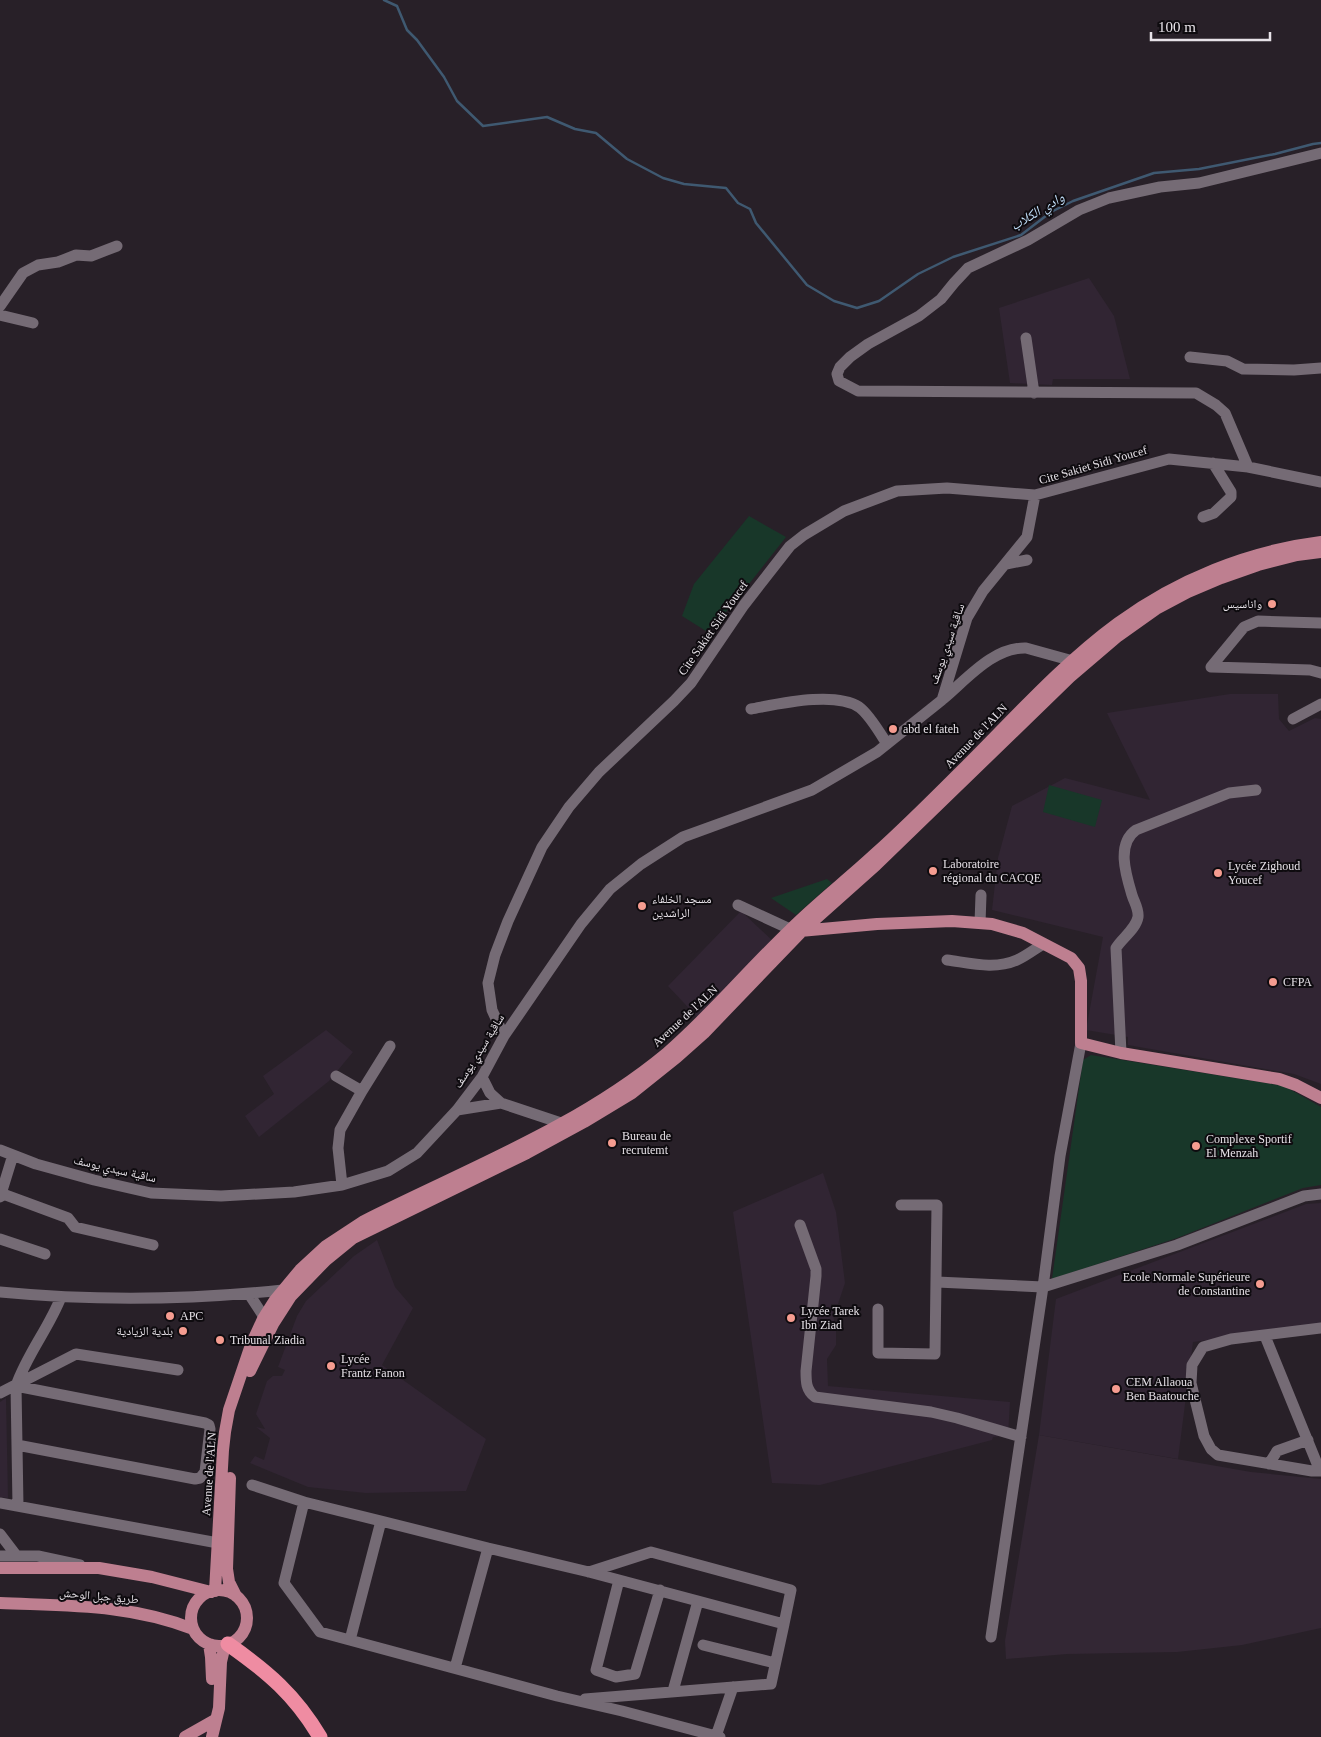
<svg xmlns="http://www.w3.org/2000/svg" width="1321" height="1737" font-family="'Times New Roman','Noto Naskh Arabic',serif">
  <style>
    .built { fill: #332734 }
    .education { fill: #312533 }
    .green { fill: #183729 }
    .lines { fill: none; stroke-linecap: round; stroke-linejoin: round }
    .stream { stroke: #3f5971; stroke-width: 2.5 }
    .minor { stroke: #756b75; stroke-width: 11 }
    .major { stroke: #be7f90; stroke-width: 12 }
    .highway { stroke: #ef8ca2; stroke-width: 15 }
    .poi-dot { fill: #f59c90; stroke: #0e0b0f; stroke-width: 2 }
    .labels { text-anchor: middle; stroke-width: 4; stroke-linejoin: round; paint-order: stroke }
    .street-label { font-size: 12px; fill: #e7e2e8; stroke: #0e0b0f }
    .poi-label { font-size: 12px; fill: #e7e2e8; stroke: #0e0b0f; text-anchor: start }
    .water-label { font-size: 14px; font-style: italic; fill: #c1def9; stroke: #0e0b0f }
  </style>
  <rect width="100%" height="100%" fill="#282028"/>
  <path class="built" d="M1039,1435L1251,1472L1321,1479V1628L1242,1645L1177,1652L1067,1654L1006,1659L1005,1641Z"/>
  <path class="education" d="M1089,278L1114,316L1130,379H1053L1052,385L1010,383L999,308Z
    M1230,694H1278L1279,719L1289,731L1315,718L1321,719V1084L1294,1074L1128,1045V1037L1086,1030L1103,937L992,910L998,858L1012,806L1065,778L1150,800L1107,713Z
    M741,911L775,943L700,1020L668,986Z
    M326,1030L353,1052L329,1081L259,1137L245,1116L274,1094L263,1076Z
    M823,1173L836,1212L845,1283L838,1304H831L836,1331V1345L827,1359L828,1386L1010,1402L1008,1435L993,1437L992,1440L820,1485L772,1483L733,1212Z
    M1321,1203V1325L1193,1342L1178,1459L1039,1435L1056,1299L1306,1204Z
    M377,1240L395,1287L413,1308L382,1365L486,1439L466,1491L366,1493L308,1487L250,1463L255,1456L264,1460L270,1438L256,1427L265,1429L256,1414L267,1381L273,1376H282L285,1370L278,1367L297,1316L306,1301L354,1256Z
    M6,1398L8,1498L0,1497V1402Z"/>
  <path class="green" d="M749,516L786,537L730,608L706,631L682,616L694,584Z
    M1049,785L1102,800L1095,827L1043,812Z
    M827,879L832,883L796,915L771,898Z
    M1091,1055L1284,1086L1321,1107V1185L1303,1188L1177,1238L1052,1279L1083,1060Z"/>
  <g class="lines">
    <path class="stream" d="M384,0L397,6L407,30L417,40L444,77L457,101L483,126L547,117L575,129L596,133L627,159L663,178L684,184L726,188L738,203L750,209L756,223L807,285L834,301L857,308L879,301L918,274L953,257L1021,235L1051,212L1073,201L1154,173L1199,169L1275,154L1313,144L1321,143"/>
    <path class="minor" d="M0,306L23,273L38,265L58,262L76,255L91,256L117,246
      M0,315L33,323
      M1026,338L1034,393
      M1190,357L1227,361L1243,369L1294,370L1321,368
      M1248,467L1225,413L1216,405L1196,393L858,391L839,381L837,374L840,367L850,357L868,344L919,316L941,299L954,283L968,268L1028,240L1079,210L1109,198L1160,187L1199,183L1321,153
      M1203,517L1214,513L1231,497V492L1213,463
      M1006,564L1027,560
      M1211,667L1244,627L1258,621L1321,623
      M1211,667L1310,670L1321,673
      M943,699C967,679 993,647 1026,648L1073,661L1077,664
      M751,709C779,704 834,691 859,707C869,714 880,733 887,744
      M1293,719L1321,704
      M738,905L790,929
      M980,923L981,895
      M947,960C970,963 995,970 1017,960C1026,956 1035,949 1043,944
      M504,1036L492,1010L488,983L495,955L508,921L542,847L569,807L599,772L674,701L691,683L744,605L790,546L804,535L844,511L897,491L947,488L1035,495L1169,459L1248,467L1321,482
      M1121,1053L1116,948C1122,938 1136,929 1138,917C1139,909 1134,902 1132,895C1126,875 1116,844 1136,830L1229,793L1256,790
      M336,1076L362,1091
      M482,1077L490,1093L501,1103L561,1123L565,1130
      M457,1110L501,1103
      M0,1150L36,1164L94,1180L151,1193L221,1196L294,1192L342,1185L388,1171L417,1153L457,1110L482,1077L504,1036L581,924L610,889L641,864L683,837L812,790L877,752L942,700L967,618L983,591L1027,537L1035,495
      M342,1185L338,1148L340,1130L362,1091L390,1046
      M0,1193L68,1218L75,1227L153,1245
      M0,1197L13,1155
      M800,1225L816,1269V1276L806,1371C806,1382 806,1390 815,1397L931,1412L957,1418L1021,1437
      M0,1239L45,1254
      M937,1282L1043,1287L1177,1245L1304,1196L1321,1194
      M0,1292C94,1301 189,1300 283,1290L287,1293
      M249,1294L264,1317L270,1322
      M878,1309V1353L935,1354L937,1205H901
      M1321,1328L1231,1339L1203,1347L1192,1365L1191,1383L1204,1436L1211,1449L1218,1455L1312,1471H1321
      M1265,1336L1320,1471
      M16,1386L205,1423L209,1425L210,1429L205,1472L200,1478L195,1479L17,1445
      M0,1393L76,1354L178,1370
      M1269,1464L1277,1451L1308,1440
      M252,1485L304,1502L284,1583L320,1632L557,1696L622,1711L720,1737
      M304,1502L381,1521L350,1640
      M0,1503L218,1543
      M18,1506L16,1386C27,1354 49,1328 61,1297
      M381,1521L488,1548L455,1668
      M0,1534L16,1555
      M488,1548L589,1572L784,1624L771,1684L585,1699
      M0,1556H38L80,1565
      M589,1572L651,1552L791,1590L784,1624
      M619,1580L596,1670L616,1677L635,1674L660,1590
      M991,1637L1043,1287L1060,1156L1081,1043
      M703,1645L775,1663
      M673,1691L698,1601
      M716,1736L733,1687"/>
    <path class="major" d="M800,931L877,924L952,921L992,924L1023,933L1071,958L1079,968L1081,981V1043L1121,1053L1279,1079L1296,1085L1321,1098
      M250,1371L273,1324L291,1296L326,1260L353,1238L527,1153L584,1122L632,1093L677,1057L704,1033L802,931L876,865L1070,677L1118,636L1156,609L1188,592L1221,578L1258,565L1297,555L1321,552
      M230,1478L227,1569L229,1582L236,1596
      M0,1568H99L152,1577L211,1592
      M191 1618a28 28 0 1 1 56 0a28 28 0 1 1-56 0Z
      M215,1591L223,1450L225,1432L229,1410L251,1345L263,1319L275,1300L300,1270L326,1246L364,1221C467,1169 578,1127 667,1053C711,1015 748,970 790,930C817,903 847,880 875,854C903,829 930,802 957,775C1009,724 1058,667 1118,623C1177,580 1248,551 1321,542
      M0,1603C68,1606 129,1604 193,1629
      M209,1644L211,1657L212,1679
      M185,1737L215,1720
      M212,1737L219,1708L221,1662L225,1645"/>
    <path class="highway" d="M228,1644C268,1672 295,1695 320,1737"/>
  </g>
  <g class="poi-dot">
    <circle cx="1272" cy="604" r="5"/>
    <circle cx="893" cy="729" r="5"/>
    <circle cx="933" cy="871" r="5"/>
    <circle cx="1218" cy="873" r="5"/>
    <circle cx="642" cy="906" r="5"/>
    <circle cx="1273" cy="982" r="5"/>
    <circle cx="612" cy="1143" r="5"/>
    <circle cx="1196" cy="1146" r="5"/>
    <circle cx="1260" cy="1284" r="5"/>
    <circle cx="170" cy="1316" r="5"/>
    <circle cx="791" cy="1318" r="5"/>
    <circle cx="183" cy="1331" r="5"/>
    <circle cx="220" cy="1340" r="5"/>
    <circle cx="331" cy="1366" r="5"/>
    <circle cx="1116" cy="1389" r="5"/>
  </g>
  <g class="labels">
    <g class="street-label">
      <text transform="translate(1093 465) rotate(-16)" y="4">Cite Sakiet Sidi Youcef</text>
      <text transform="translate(713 628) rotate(-55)" y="4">Cite Sakiet Sidi Youcef</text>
      <text transform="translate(947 644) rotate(-71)" y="4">ساقية سيدي يوسف</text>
      <text transform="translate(976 736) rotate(-46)" y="4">Avenue de l'ALN</text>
      <text transform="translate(685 1016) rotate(-43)" y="4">Avenue de l'ALN</text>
      <text transform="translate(479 1051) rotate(-58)" y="4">ساقية سيدي يوسف</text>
      <text transform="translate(115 1169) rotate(13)" y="4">ساقية سيدي يوسف</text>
      <text transform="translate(209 1474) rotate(-86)" y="4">Avenue de l'ALN</text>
      <text transform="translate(99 1596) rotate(5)" y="4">طريق جبل الوحش</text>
    </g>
    <g class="poi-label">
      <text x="1262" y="608" text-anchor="end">واناسيس</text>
      <text x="903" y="733">abd el fateh</text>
      <text x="943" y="868">Laboratoire<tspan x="943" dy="14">régional du CACQE</tspan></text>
      <text x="1228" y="870">Lycée Zighoud<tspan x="1228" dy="14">Youcef</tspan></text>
      <text x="652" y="903">مسجد الخلفاء<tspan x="652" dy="14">الراشدين</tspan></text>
      <text x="1283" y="986">CFPA</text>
      <text x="622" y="1140">Bureau de<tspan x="622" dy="14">recrutemt</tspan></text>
      <text x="1206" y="1143">Complexe Sportif<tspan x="1206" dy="14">El Menzah</tspan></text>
      <text x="1250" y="1281" text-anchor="end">Ecole Normale Supérieure<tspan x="1250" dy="14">de Constantine</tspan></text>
      <text x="801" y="1315">Lycée Tarek<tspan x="801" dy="14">Ibn Ziad</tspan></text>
      <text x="180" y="1320">APC</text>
      <text x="173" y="1335" text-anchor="end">بلدية الزيادية</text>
      <text x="230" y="1344">Tribunal Ziadia</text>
      <text x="341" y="1363">Lycée<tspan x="341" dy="14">Frantz Fanon</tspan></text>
      <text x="1126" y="1386">CEM Allaoua<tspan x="1126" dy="14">Ben Baatouche</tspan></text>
    </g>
    <g class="water-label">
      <text transform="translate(1037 211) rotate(-31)" y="5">وادي الكلاب</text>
    </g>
  </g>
  <path d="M1151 32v8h119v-8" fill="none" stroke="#e7e2e8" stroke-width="2.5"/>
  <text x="1158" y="32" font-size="15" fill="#e7e2e8" stroke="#0e0b0f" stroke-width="4" paint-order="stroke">100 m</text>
</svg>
